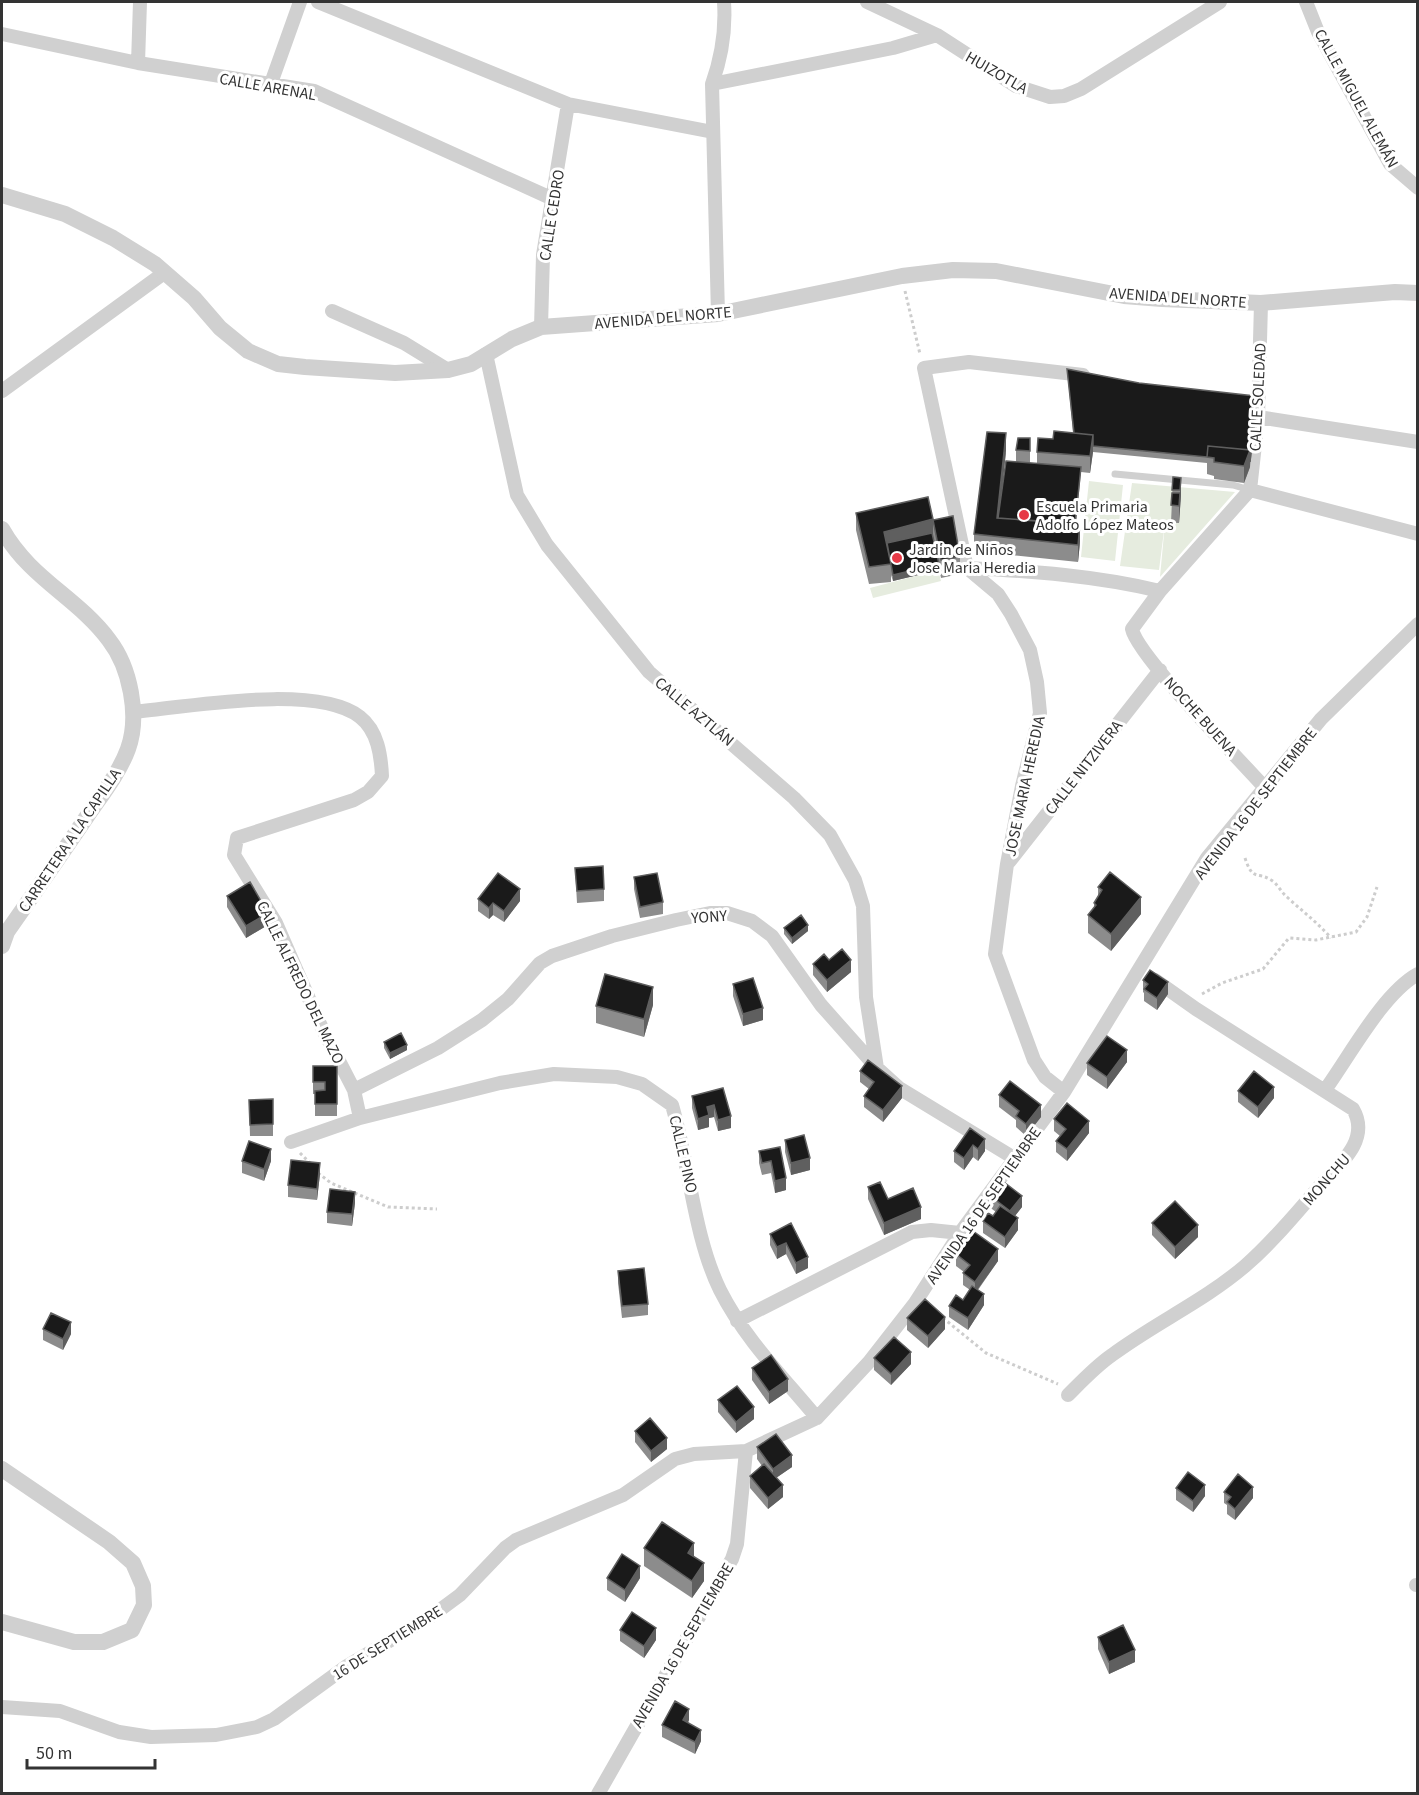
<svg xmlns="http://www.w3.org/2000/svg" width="1419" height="1795" font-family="'Source Sans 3',sans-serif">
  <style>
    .green { fill: #e6ecdf }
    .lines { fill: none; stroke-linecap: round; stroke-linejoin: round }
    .path { stroke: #cdcdcd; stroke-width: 3; stroke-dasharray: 3 3; stroke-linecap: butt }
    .service { stroke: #d0d0d0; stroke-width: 7 }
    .minor { stroke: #d0d0d0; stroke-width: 14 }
    .tertiary { stroke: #d0d0d0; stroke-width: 16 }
    .wall { fill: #8c8c8c }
    .shaded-wall { fill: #5f5f5f }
    .building { fill: #1a1a1a; stroke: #5f5f5f; stroke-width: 1.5 }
    .poi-dot { fill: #e63946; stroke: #fff; stroke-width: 2 }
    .labels { text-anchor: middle; stroke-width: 6; stroke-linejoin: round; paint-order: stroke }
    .street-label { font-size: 16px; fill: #333; stroke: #fff }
    .poi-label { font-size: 16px; fill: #333; stroke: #fff; text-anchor: start }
  </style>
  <rect width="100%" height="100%" fill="#fff"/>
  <path class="green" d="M1089,481L1123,485L1115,561L1081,557Z
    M1132,483L1235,492L1160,577L1165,523L1159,570L1120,566Z
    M938,570L941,581L873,598L870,588Z"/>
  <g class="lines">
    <path class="path" d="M905,291L920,354
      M1245,858C1253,882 1257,871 1271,880C1277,883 1281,892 1287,897C1302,911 1317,922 1331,938
      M1202,994L1222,983L1263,969L1289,938L1316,940L1356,932L1367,917L1377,887
      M300,1153L310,1163
      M318,1173L331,1183L388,1207L437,1209
      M943,1318L986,1353L1058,1384"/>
    <path class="service" d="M1115,474L1233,485L1250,490"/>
    <path class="minor" d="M318,2L568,104L713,132
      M867,2L937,35L1016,86L1050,97L1064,96L1081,89L1220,2
      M1306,2L1318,32L1390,164L1418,188
      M2,34L138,63L314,91L553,199
      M138,63L140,2
      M712,84L893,48L937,35
      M270,86L300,2
      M332,311L404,343L448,370
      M718,314L712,84C722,56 726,31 724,2
      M541,327L543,255L568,104
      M486,354L517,495L547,545L649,672L794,798L830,835L855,880L863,906L866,997L877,1068
      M2,391L164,273
      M1258,417L1418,442
      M1250,490L1160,591L1132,629C1137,655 1241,761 1265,788
      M1250,490L1258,417L1261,303
      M1250,490L1418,534
      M967,568C1032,571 1098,576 1160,591
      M133,712C188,707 316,683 360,717C378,731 381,756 382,776L368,792L354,800L237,838L234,855L276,923L320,1024L354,1090L360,1118
      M1009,862L1160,670
      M354,1090L438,1048L482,1020L508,999L540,963L552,956L612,936L676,920L710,913H727L752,921L772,936L821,1005L877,1068L899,1088L1014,1158
      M1325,1090C1349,1057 1383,993 1418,974
      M1064,1092L1045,1077L1034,1060L995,954L1007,864L1022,786L1040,713L1037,682L1030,650L1011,614L998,594L967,568L924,368L969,362L1083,375
      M291,1142L360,1118L500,1083L554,1074L617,1077L642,1084L672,1105C689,1163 694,1237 720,1290C744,1338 783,1377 817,1418
      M737,1321L912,1232L931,1230L960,1233
      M1068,1395C1082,1381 1096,1366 1112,1355C1155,1323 1204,1301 1245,1266C1273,1242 1296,1213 1320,1186C1339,1165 1371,1140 1353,1109L1196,1009L1155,980
      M1416,1585H1418
      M2,1707L60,1711L119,1732L151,1737L216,1735L257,1727L274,1719L347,1666L433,1615L460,1595L505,1548L516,1540L623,1495L675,1459L694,1454L746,1451
      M598,1794L732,1559L737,1544L746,1451L817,1418L869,1362L915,1303L960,1233L1064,1092L1207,858L1321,719L1418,624"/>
    <path class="tertiary" d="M2,195L65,214L113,238L155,264L194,298L220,328L248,351L278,364L305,367L395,373L448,370L471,364L512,339L541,327L718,314L902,276L953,270L996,271L1124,296L1162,299L1261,303L1395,292L1418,293
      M2,529C30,579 77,597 109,640C130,667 140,716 128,749C120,771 104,792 90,812C63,852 35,892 7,932L2,946
      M2,1469L109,1542L133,1563L143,1586L144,1605L132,1630L103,1642H74L2,1622"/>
  </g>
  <path class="wall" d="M1067,369L1256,417L1250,467L1244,483L1214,479V476L1207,474V463L1093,452L1090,473L1081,472L1076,524L1080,542L1078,562L974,551V534L1006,451L1000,508L1016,462V450L1030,438V463L1037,464V452L1053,439L1073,433Z
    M1173,477L1181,478V495L1179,523H1171Z
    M856,513L933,520L960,557V574L941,578L939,568V570L893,581L891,575V582L869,584L856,530Z
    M575,868L604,889V901L577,903Z
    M634,877L663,902V914L640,918L634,889Z
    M1098,887L1141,914L1111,951L1088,933V915L1094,908V903L1098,896Z
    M227,896L268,925L246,938L227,907Z
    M478,899L520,901L504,922L493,915L489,919L478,911Z
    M784,928L808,931L792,944L784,934Z
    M813,964L851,972L827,992L813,975Z
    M1143,980L1168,994L1157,1010L1144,1001V993L1143,992Z
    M733,984L763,1020L743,1026L733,996Z
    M653,1005L644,1037L596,1023V1006Z
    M384,1042L407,1050L390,1059L384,1048Z
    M1127,1062L1107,1089L1087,1075V1063Z
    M313,1066H337V1116H315V1094H313Z
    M860,1071L902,1098L883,1122L864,1107V1096L869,1089L860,1082Z
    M723,1088L731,1128L718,1131L714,1117L709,1118V1127L698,1130L692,1108V1096Z
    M1238,1091L1274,1098L1258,1118L1238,1102Z
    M999,1095L1041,1117L1026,1136L1016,1127V1120L999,1107Z
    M273,1099V1136H250L249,1100Z
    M1054,1119L1089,1133L1067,1161L1056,1152V1141L1060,1136L1054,1131Z
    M970,1128L985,1151L978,1161L973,1157L964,1170L954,1162V1151Z
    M785,1140L810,1170L791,1175L785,1152Z
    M780,1147L786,1190L775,1193L771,1173L762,1175L759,1163V1151Z
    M242,1161H271L264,1181L242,1173Z
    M320,1174L317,1200L288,1197V1185Z
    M868,1187L888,1199L921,1219L884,1235L868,1199Z
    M988,1194L1022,1207L1015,1216L1018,1230L1005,1248L983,1233V1221L993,1216L996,1212L988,1206Z
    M355,1203L352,1226L327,1223V1212Z
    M791,1223L808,1268L796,1274L786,1254L777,1259L770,1245V1234Z
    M1152,1223L1198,1237L1175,1259L1152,1235Z
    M956,1254L998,1261L978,1290L984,1305L968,1330L949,1317V1306L963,1300L970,1290L963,1285V1273L964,1272L956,1266Z
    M618,1271L648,1304V1315L622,1318L618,1283Z
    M907,1318L945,1329L928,1348L907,1330Z
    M43,1329L71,1334L63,1350L43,1340Z
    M874,1358L911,1364L891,1385L874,1370Z
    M752,1368L788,1391L769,1404L752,1380Z
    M718,1400L754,1419L736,1433L718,1412Z
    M635,1431L667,1449L651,1462L635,1442Z
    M757,1447L792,1467L776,1478L783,1497L768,1509L750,1488V1476L762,1466L757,1459Z
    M1176,1488L1205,1496L1193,1512L1176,1500Z
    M1224,1492L1253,1498L1235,1520L1227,1514V1505L1224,1503Z
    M644,1548L694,1557L704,1581L692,1598L644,1566Z
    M607,1578H640L625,1602L607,1590Z
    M620,1630L656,1640L644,1658L620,1641Z
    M1098,1637L1135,1662L1109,1674L1098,1649Z
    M689,1720L688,1723L701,1741L695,1754L662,1737V1725Z"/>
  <path class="shaded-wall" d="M1006,433V451L998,530L997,518Z
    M1093,435V452L1090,473V456Z
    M1250,450V467L1244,483V466Z
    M1181,478V495L1179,523V506Z
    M933,519V537L886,543L884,532Z
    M1080,524V542L1078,562V545Z
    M939,564V570L893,581V575Z
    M520,889V901L504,922V911Z
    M1141,897V914L1111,951V934Z
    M493,903V915L489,919V908Z
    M268,913V925L246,938V926Z
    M808,925V931L792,944V938Z
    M851,960V972L827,992V980Z
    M1168,982V994L1157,1010V998Z
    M653,987V1005L644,1037V1019Z
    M763,1008V1020L743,1026V1014Z
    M407,1045V1050L390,1059V1053Z
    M1127,1050V1062L1107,1089V1077Z
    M902,1086V1098L883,1122V1110Z
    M1274,1087V1098L1258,1118V1107Z
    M714,1105V1117L709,1118V1127L698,1130V1119L707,1107Z
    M1041,1105V1117L1026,1136V1124Z
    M731,1116V1128L718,1131V1120Z
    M1089,1121V1133L1067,1161V1149Z
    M985,1139V1151L978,1161V1149Z
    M973,1145V1157L964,1170V1158Z
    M271,1149V1161L264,1181V1169Z
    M810,1158V1170L791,1175V1163Z
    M320,1163V1174L317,1200V1189Z
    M786,1178V1190L775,1193V1181Z
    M355,1192V1203L352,1226V1214Z
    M1022,1196V1207L1010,1222V1211Z
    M921,1207V1219L884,1235V1223Z
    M1018,1218V1230L1005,1248V1237Z
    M1198,1225V1237L1175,1259V1247Z
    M786,1243V1254L777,1259V1247Z
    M998,1249V1261L975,1293V1282Z
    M808,1257V1268L796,1274V1263Z
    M984,1294V1305L968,1330V1318Z
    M945,1317V1329L928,1348V1336Z
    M71,1322V1334L63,1350V1339Z
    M911,1352V1364L891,1385V1374Z
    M788,1379V1391L769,1404V1392Z
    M754,1407V1419L736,1433V1422Z
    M667,1438V1449L651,1462V1451Z
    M792,1455V1467L773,1480V1469Z
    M783,1485V1497L768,1509V1498Z
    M1205,1485V1496L1193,1512V1501Z
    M1253,1487V1498L1235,1520V1509Z
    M694,1543V1561L688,1553Z
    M704,1563V1581L692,1598V1581Z
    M640,1566V1578L625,1602V1590Z
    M656,1628V1640L644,1658V1646Z
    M1135,1650V1662L1109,1674V1662Z
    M689,1709V1720L683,1732V1720Z
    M701,1730V1741L695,1754V1742Z"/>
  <path class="building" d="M1067,369L1139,383L1255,396L1256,411L1250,462V450L1208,446L1207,457L1093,446V435L1074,433Z
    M1054,431L1093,435L1090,456L1037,452L1038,438L1053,439Z
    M987,432L1006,433L997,518L1080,524L1078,545L974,534Z
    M1018,438H1030V451L1016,450Z
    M1208,446L1250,450L1244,466L1214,462V458L1207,457Z
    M1006,461L1081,467L1075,524L998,518Z
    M1173,477L1181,478L1180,490H1172Z
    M1172,493H1180L1179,506L1171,505Z
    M928,497L933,519L884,532L891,564L869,567L856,513Z
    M953,516L960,557L941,560L933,520Z
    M932,533L939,564L893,575L887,543Z
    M603,866L604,889L577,891L575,868Z
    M1110,872L1141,897L1111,934L1088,915L1096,905L1094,903L1102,890L1098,887Z
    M498,873L520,889L504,911L493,903L489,908L478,899Z
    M657,873L663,902L640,907L634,877Z
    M250,882L268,913L246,926L227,896Z
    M801,915L808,925L792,938L784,928Z
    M842,949L851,960L827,980L813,964L824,954L829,960Z
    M1150,970L1168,982L1157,998L1144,989L1148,984L1143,980Z
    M605,974L653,987L644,1019L596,1006Z
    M753,978L763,1008L743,1014L733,984Z
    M401,1033L407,1045L390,1053L384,1042Z
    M1107,1036L1127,1050L1107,1077L1087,1063Z
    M868,1060L902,1086L883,1110L864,1096L874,1082L860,1071Z
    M313,1066H337V1104H315V1091L325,1090V1082H313Z
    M1254,1071L1274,1087L1258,1107L1238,1091Z
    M1010,1081L1041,1105L1026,1124L1016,1116L1019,1111L999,1095Z
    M723,1088L731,1116L718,1120L714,1105L707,1107L709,1115L698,1119L692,1096Z
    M273,1099V1124L250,1125L249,1100Z
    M1067,1103L1089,1121L1067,1149L1056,1141L1066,1129L1054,1119Z
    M970,1128L985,1139L978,1149L973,1145L964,1158L954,1151Z
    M804,1135L810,1158L791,1163L785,1140Z
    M249,1141L271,1149L264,1169L242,1161Z
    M780,1147L786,1178L775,1181L771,1161L762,1163L759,1151Z
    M291,1160L320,1163L317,1189L288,1185Z
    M1000,1179L1022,1196L1010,1211L988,1194Z
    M880,1182L888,1199L913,1188L921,1207L884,1223L868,1187Z
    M330,1189L355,1192L352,1214L327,1212Z
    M1175,1201L1198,1225L1175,1247L1152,1223Z
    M1000,1206L1018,1218L1005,1237L983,1221L988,1213L993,1216Z
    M791,1223L808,1257L796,1263L786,1243L777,1247L770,1234Z
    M973,1231L998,1249L975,1282L963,1273L970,1265L956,1254Z
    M644,1268L648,1304L622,1306L618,1271Z
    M972,1286L984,1294L968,1318L949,1306L956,1295L963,1300Z
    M925,1299L945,1317L928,1336L907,1318Z
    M51,1313L71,1322L63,1339L43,1329Z
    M894,1337L911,1352L891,1374L874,1358Z
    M771,1355L788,1379L769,1392L752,1368Z
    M737,1386L754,1407L736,1422L718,1400Z
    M650,1418L667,1438L651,1451L635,1431Z
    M776,1434L792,1455L773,1469L757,1447Z
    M764,1464L783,1485L768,1498L750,1476Z
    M1188,1472L1205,1485L1193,1501L1176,1488Z
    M1238,1474L1253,1487L1235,1509L1227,1502L1231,1497L1224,1492Z
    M662,1522L694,1543L688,1553L704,1563L692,1581L644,1548Z
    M622,1554L640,1566L625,1590L607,1578Z
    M632,1612L656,1628L644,1646L620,1630Z
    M1123,1625L1135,1650L1109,1662L1098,1637Z
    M675,1701L689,1709L683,1720L701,1730L695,1742L662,1725Z"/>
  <g class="poi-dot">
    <circle cx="1024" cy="515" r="6"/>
    <circle cx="897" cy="558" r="6"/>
  </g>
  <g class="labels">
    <g class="street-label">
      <text transform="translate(997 72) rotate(30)" y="6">HUIZOTLA</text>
      <text transform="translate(268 86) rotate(10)" y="6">CALLE ARENAL</text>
      <text transform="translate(1357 98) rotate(61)" y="6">CALLE MIGUEL ALEMÁN</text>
      <text transform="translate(551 215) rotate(-81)" y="6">CALLE CEDRO</text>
      <text transform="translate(1178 297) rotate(4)" y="6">AVENIDA DEL NORTE</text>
      <text transform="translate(663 317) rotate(-5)" y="6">AVENIDA DEL NORTE</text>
      <text transform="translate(1257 397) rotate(-87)" y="6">CALLE SOLEDAD</text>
      <text transform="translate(695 711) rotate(40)" y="6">CALLE AZTLÁN</text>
      <text transform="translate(1201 716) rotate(48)" y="6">NOCHE BUENA</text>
      <text transform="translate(1083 767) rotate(-52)" y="6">CALLE NITZIVERA</text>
      <text transform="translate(1024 786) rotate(-78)" y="6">JOSE MARIA HEREDIA</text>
      <text transform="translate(1255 803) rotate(-52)" y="6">AVENIDA 16 DE SEPTIEMBRE</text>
      <text transform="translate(69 840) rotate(-56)" y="6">CARRETERA A LA CAPILLA</text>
      <text transform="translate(709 916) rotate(-4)" y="6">YONY</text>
      <text transform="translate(301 982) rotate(64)" y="6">CALLE ALFREDO DEL MAZO</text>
      <text transform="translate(684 1154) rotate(77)" y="6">CALLE PINO</text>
      <text transform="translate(1326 1179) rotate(-49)" y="6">MONCHU</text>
      <text transform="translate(983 1205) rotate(-55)" y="6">AVENIDA 16 DE SEPTIEMBRE</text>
      <text transform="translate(387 1642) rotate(-32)" y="6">16 DE SEPTIEMBRE</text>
      <text transform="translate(682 1645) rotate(-60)" y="6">AVENIDA 16 DE SEPTIEMBRE</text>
    </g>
    <g class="poi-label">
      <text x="1036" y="512">Escuela Primaria<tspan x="1036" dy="18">Adolfo López Mateos</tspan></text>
      <text x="909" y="555">Jardin de Niños<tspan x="909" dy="18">Jose Maria Heredia</tspan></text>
    </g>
  </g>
  <rect width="1419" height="1795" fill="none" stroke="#333333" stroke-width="6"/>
  <path d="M27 1759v9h128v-9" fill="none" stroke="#333333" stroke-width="3"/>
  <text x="36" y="1759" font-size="18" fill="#333333" stroke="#ffffff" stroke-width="4.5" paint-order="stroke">50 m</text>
</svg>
